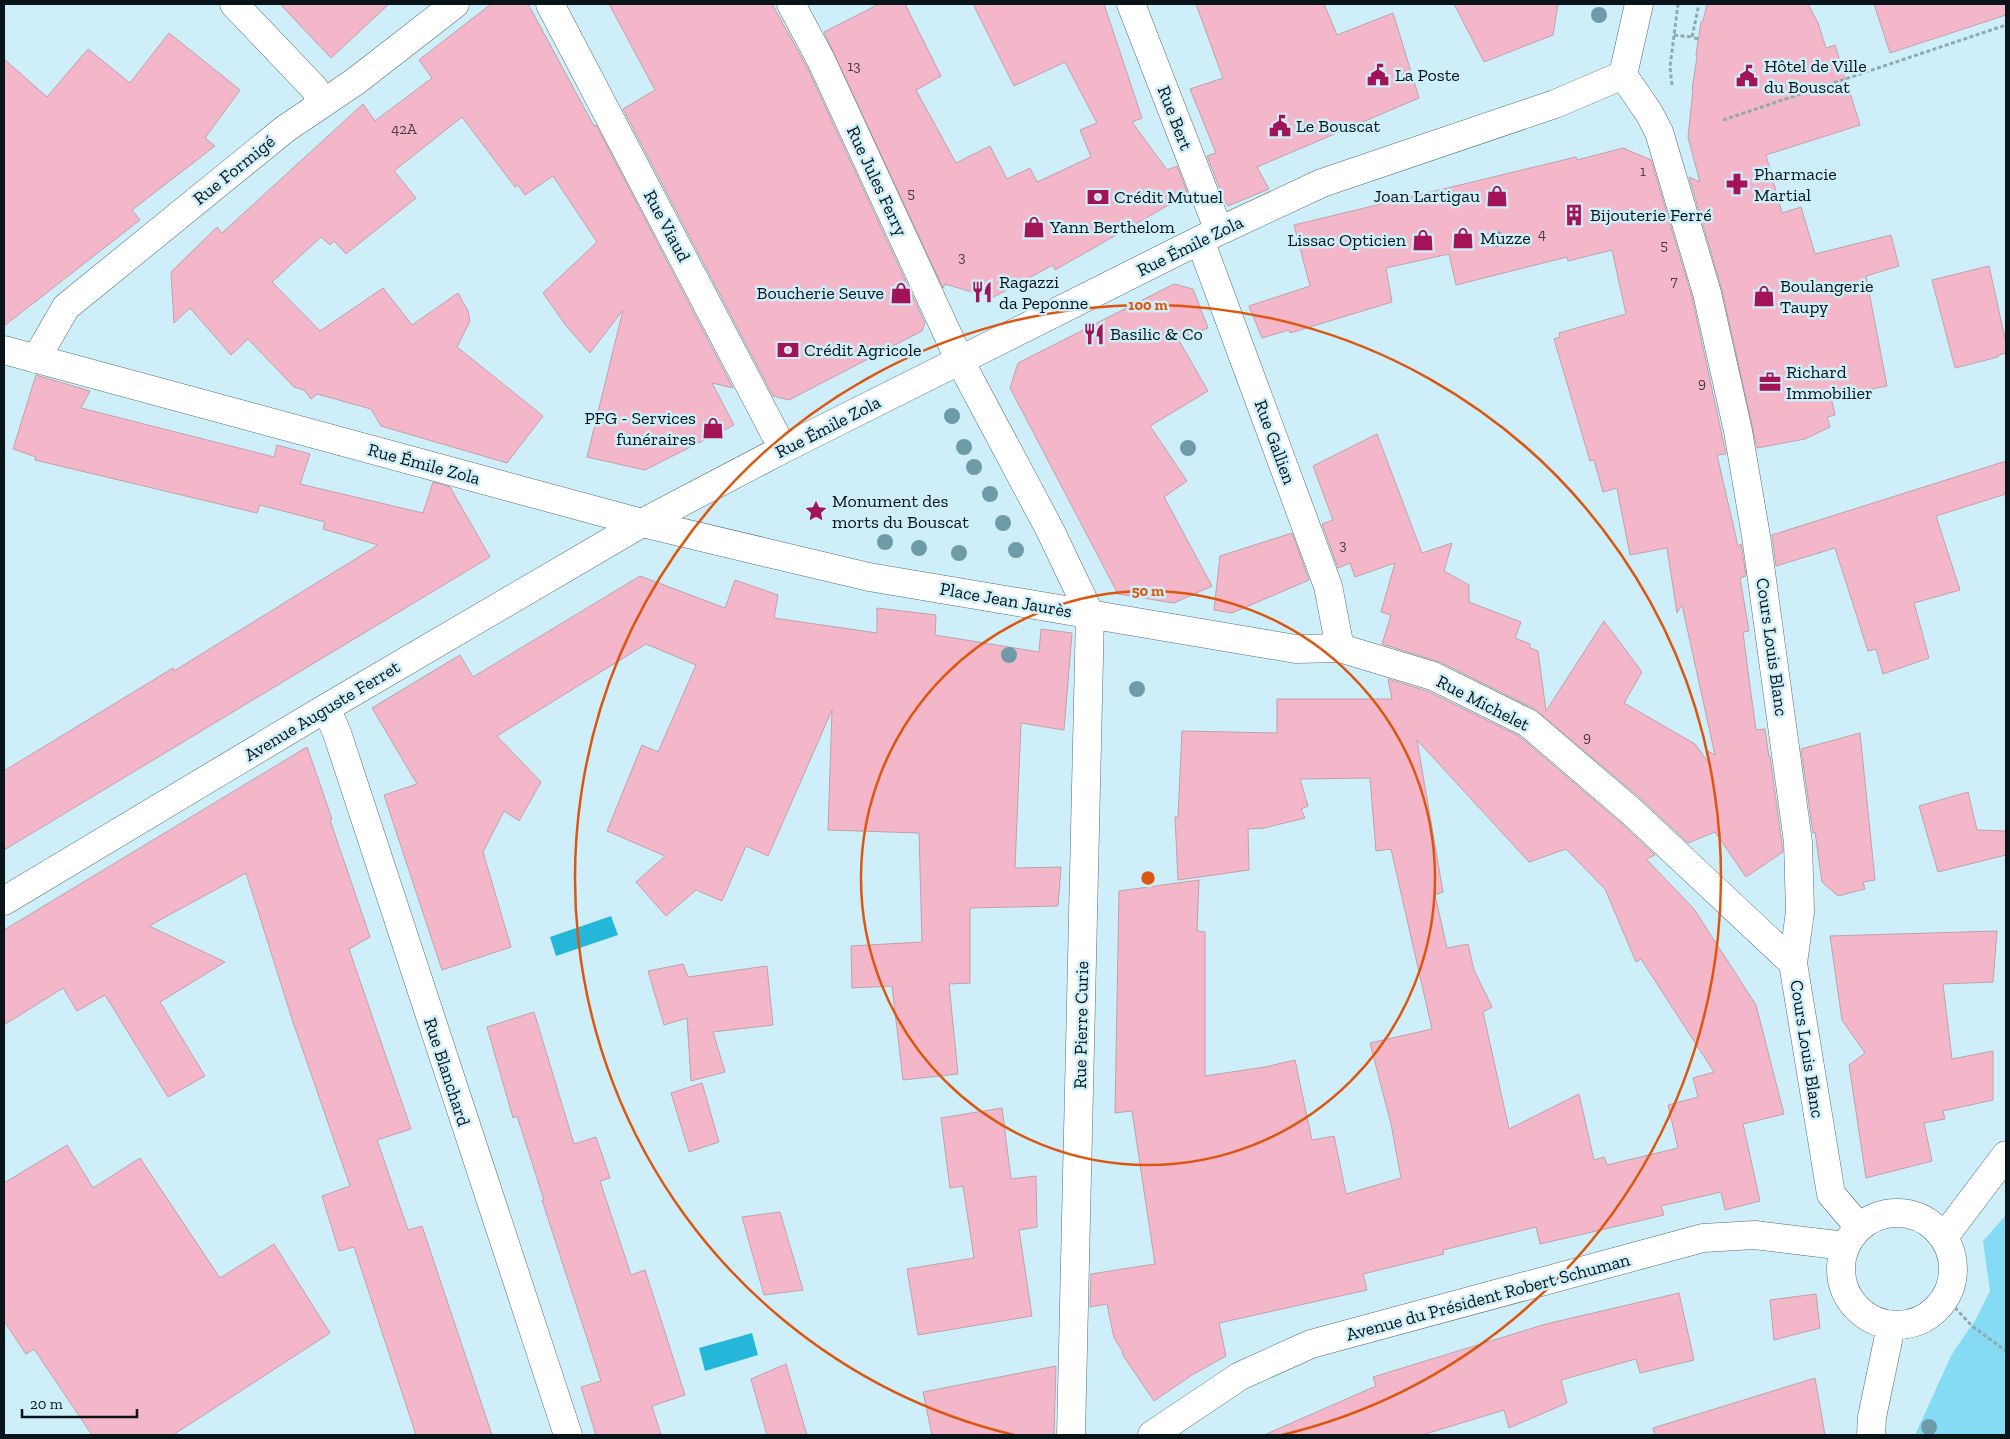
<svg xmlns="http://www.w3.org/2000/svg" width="2010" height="1439" font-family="'Zilla Slab',serif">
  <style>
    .green { fill: #86dbf4 }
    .water { fill: #25b7da }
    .building { fill: #f4b7c9; stroke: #bfa1a9; fill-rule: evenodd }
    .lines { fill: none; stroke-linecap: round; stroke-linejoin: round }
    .street-casing { stroke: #526f78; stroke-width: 29 }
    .path { stroke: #8fa9b1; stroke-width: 3; stroke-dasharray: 4 2.5; stroke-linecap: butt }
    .street { stroke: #fff; stroke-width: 28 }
    .tree { fill: #6e9ba8 }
    .ring { fill: none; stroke: #dd560d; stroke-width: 2.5 }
    .labels { text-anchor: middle; stroke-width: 5; stroke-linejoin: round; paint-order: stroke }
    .number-label { font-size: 15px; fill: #433d44 }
    .poi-label { font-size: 18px; fill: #081417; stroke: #ceeff9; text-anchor: start }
    .street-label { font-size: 18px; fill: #081417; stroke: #ceeff9 }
    .centre { fill: #dd560d; stroke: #ceeff9; stroke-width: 2.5 }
    .ring-label { font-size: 15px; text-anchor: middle; font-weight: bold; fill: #dd560d; stroke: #ceeff9; stroke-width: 5; stroke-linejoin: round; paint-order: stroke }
  </style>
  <rect width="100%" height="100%" fill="#ceeff9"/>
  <path class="green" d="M2006,1215V1435H1915L1952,1354L1976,1319L1990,1291L1983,1241Z"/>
  <path class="water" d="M611,916L618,935L556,956L550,937Z
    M752,1333L758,1355L705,1371L699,1348Z"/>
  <path class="building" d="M280,4H389L331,58Z
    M491,4H528L594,126L596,125L733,388L712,383L734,425L645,470L587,457L623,310L590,353L567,327L543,293L597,242L553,176L525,195L518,185L515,187L462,117L394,171L416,198L346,254L334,241L330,245L321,237L272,282L320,331L383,288L412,325L458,293L468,311L470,321L457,347L543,416L507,463L381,426L371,409L317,394L311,399L304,390L294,387L248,339L231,355L190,308L174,323L171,272L217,227L222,233L363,104L375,121L432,78L419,60Z
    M609,4H772L807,67L925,323L922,331L789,400L773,396L623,109L655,90Z
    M879,4H905L941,76L916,90L956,163L990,146L1007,179L1030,168L1037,182L1091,157L1080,130L1097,123L1065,62L1014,86L973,4H1104L1142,118L1132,122L1167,170L1177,166L1188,194L1055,270L1053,265L992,298L945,284L943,288L824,32Z
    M1196,4H1324L1337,35L1393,13L1419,98L1257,167L1269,189L1228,206L1225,202L1207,156L1216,153L1190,89L1223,78Z
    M1454,4H1558L1553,35L1484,62Z
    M1707,4H1808L1818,23L1826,48L1835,45L1860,125L1766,155L1782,213L1801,207L1815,254L1891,235L1899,266L1866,276L1887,386L1831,397L1835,415L1827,417L1830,427L1805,439L1757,448L1722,290L1689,177L1700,182L1688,137L1693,90H1692L1697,57L1696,55L1701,22L1703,21Z
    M1874,4H2006V15L1890,53Z
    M169,33L240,90L205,138L215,146L132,210L140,220L4,326V59L47,97L88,49L130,83Z
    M1623,148L1651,160L1692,297L1726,454L1717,455L1738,546L1741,544L1746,576L1740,578L1749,631L1743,632L1749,679L1756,730L1765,729L1769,757L1770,756L1783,852L1746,877L1715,832L1688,843L1641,799L1535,709L1440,662L1382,644L1391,615L1381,612L1395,563L1355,577L1350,563L1338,568L1322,524L1333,520L1313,466L1377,434L1422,553L1452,543L1444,571L1469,585V602L1521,622L1515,638L1530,644V648L1538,651L1546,711L1604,621L1642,672L1624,703L1695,744L1711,766L1708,751L1715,755L1682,605L1677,613L1667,548L1630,555L1617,488L1603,492L1594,460L1590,461L1554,339L1560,337L1559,333L1626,314L1612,250L1568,261L1567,257L1456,285L1449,254L1386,268L1392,302L1290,333L1289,330L1262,338L1249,306L1310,286L1294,225L1576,157L1577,160Z
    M1989,266L2006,343V353L1999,355L1998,357L1955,368L1932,280Z
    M1174,284L1193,289L1208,328L1178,339L1208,391L1150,426L1187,481L1164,497L1212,586L1174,603L1118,594L1010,388L1018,363Z
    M36,375L90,391L81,408L274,457L277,445L310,454L300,484L423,513L433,482L450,487L490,557L4,850V771L173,668L174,671L378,545L323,529L325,522L260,505L257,513L35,460L36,457L13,449Z
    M2006,461V494L1936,516L1960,590L1914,603L1929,658L1883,674L1876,649L1868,651L1835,548L1776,566L1772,535Z
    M1292,533L1309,580L1232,613L1214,610L1220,556Z
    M640,576L725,608L735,580L778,595L774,618L877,633V608L936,615L935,635L1039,652L1041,629L1072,633L1064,730L1021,723L1015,868L1061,867L1058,906L970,908V983L949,984L958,1074L903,1080L892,986L852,988L851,946L922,942L919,833L828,830L832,710L768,856L746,846L722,901L696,890L666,916L636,882L665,856L607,831L642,745L658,752L696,665L646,644L497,736L541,782L519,821L504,811L483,852L511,947L442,970L384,795L417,784L372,708L460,655L473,677Z
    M1388,679L1427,691L1519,736L1621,823L1655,855L1646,859L1694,909L1756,1005L1784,1114L1743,1124L1760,1201L1725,1210L1721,1192L1661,1206L1664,1215L1605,1229L1540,1244L1536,1227L1443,1250L1444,1254L1363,1274L1367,1290L1219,1323L1226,1356L1192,1375L1154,1401L1122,1354L1123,1352L1114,1338L1107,1304L1090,1307L1091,1274L1155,1264L1132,1111L1115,1113L1119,891L1199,880L1197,931L1205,932V1076L1265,1067L1295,1060L1312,1140L1334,1136L1346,1194L1401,1178L1391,1124L1370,1043L1432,1029L1391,849L1376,851L1370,778L1300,779L1308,806L1301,809L1305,818L1264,828L1248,829L1249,870L1178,880L1175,817H1178L1182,731L1277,733V699H1392ZM1417,740L1529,862L1566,849L1605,889L1636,962L1641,959L1714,1072L1693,1078L1698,1097L1668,1105L1678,1148L1607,1165L1604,1157L1594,1160L1579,1094L1509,1129L1483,1012L1492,1007L1474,970L1468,944L1447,948L1435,895L1443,892Z
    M1860,733L1875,880L1863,882L1865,889L1838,896L1822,882L1815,832L1813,833L1801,749Z
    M307,747L332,819L330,820L370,937L349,949L411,1129L377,1140L408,1230L422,1226L492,1435H416L354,1247L339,1251L322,1196L350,1186L292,1019L246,873L149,926L225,962L160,1002L205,1076L168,1097L105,995L77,1011L63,988L4,1025V930Z
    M1968,792L1977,830L2006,831V855L1938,872L1919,806Z
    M1997,931L1993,982L1943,984L1952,1059L1993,1051V1100L1943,1111L1945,1119L1924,1123L1932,1161L1866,1178L1849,1065L1865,1053L1842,1020L1830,936Z
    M683,964L688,977L767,966L773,1025L713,1032L725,1072L691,1081L687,1018L664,1025L648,971Z
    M534,1012L574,1144L596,1137L610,1178L600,1181L631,1275L645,1270L685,1395L652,1406L661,1435H596L581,1387L601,1381L542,1200H544L517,1116L513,1118L487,1027Z
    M702,1083L719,1142L689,1152L671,1093Z
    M1002,1108L1011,1179L1036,1176L1037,1227L1019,1230L1032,1316L918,1335L907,1269L974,1258L963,1186L950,1188L941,1118Z
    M67,1145L93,1188L140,1158L220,1278L274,1244L330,1333L173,1435H92L34,1349L26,1354L4,1321V1183Z
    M780,1212L803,1290L764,1295L742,1217Z
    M1679,1293L1694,1360L1640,1373L1636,1359L1561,1380L1567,1403L1509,1428L1504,1410L1422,1435H1264L1376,1386L1373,1377L1546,1324Z
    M1816,1294L1820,1328L1774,1340L1770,1300Z
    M786,1364L800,1412L807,1435H767L751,1379Z
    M1056,1366L1054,1435H932L923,1392Z
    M1815,1378L1825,1435H1655L1653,1428Z"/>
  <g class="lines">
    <g class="street-casing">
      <path id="street" d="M234,4L314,88L323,103
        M550,4L783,449
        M791,4L821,60L960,361L1050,530L1090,614L1071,1435
        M1131,4L1219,231
        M1623,75L1649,113L1659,132L1707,293L1738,431L1756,536L1798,842L1800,912L1793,963L1831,1194L1859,1227
        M1623,75L1639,4
        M1200,240L1328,586L1340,648
        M4,350L642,523L869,577L1296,649L1340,648L1433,676L1528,723L1631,811L1793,963
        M36,359L66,307L285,129L356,81L455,4
        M326,708L337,733L568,1435
        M4,901L326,708L642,523L783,449L1200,240L1322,183L1555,104L1623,75
        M1841 1269a56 56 0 1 1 112 0a56 56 0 1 1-112 0Z
        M1944,1237L2006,1155
        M1152,1435L1240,1376L1311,1344L1703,1238L1755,1235L1845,1246
        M1871,1435L1872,1417L1891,1326"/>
    </g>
    <path class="path" d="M1674,35L1692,37
      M1698,39L1692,37L1699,4
      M1672,85L1670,67L1678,4
      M1723,120L2006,25
      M1946,1298L1972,1326L2006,1351"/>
    <use href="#street" class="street"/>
  </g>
  <g class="tree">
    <circle cx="1599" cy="15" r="8"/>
    <circle cx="1496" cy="239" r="8"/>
    <circle cx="952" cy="416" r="8"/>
    <circle cx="964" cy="447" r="8"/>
    <circle cx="1188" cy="448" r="8"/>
    <circle cx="974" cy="467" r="8"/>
    <circle cx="990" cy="494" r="8"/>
    <circle cx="1003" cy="523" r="8"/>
    <circle cx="885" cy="542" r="8"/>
    <circle cx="919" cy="548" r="8"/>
    <circle cx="1016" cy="550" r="8"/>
    <circle cx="959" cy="553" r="8"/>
    <circle cx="1009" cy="655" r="8"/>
    <circle cx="1137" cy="689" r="8"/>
    <circle cx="1929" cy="1427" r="8"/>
  </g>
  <g class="ring">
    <circle cx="1148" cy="878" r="287"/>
    <path d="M1014 1435A573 573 0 1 1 1282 1435"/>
  </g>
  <defs>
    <g id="civic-bare" transform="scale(1.725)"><path d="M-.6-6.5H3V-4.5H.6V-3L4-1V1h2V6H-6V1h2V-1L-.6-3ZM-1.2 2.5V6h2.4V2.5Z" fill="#a31358" stroke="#ceeff9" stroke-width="2.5" paint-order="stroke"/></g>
    <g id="pharmacy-bare" transform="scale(1.725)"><path d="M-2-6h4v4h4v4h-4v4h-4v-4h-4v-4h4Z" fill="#a31358" stroke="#ceeff9" stroke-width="2.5" paint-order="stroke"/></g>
    <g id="shop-bare" transform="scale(1.725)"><path d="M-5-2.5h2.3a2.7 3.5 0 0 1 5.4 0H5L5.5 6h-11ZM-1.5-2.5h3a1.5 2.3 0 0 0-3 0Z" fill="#a31358" stroke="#ceeff9" stroke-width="2.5" paint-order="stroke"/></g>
    <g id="bank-bare" transform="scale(1.725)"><path d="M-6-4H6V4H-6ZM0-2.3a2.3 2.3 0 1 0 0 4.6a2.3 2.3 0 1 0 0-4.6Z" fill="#a31358" stroke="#ceeff9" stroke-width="2.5" paint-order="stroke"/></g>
    <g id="building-bare" transform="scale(1.725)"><path d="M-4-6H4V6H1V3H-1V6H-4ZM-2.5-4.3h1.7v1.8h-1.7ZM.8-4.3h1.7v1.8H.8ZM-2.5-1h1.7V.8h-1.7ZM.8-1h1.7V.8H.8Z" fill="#a31358" stroke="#ceeff9" stroke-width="2.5" paint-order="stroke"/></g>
    <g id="restaurant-bare" transform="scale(1.725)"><path d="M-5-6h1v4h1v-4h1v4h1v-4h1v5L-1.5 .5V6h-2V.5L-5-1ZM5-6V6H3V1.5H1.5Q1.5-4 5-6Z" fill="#a31358" stroke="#ceeff9" stroke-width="2.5" paint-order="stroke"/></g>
    <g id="office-bare" transform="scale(1.725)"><path d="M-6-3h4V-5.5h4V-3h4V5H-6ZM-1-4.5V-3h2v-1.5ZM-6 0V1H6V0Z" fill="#a31358" stroke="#ceeff9" stroke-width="2.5" paint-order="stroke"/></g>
    <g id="sight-bare" transform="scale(1.725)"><path d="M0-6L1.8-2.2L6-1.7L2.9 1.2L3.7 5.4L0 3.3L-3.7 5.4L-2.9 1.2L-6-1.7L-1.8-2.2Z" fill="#a31358" stroke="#ceeff9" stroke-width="2.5" paint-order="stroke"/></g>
  </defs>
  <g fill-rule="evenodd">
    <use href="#civic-bare" x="1378" y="75"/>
    <use href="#civic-bare" x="1747" y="76"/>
    <use href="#civic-bare" x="1280" y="126"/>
    <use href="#pharmacy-bare" x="1737" y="184"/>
    <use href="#shop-bare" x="1497" y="196"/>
    <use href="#bank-bare" x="1098" y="197"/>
    <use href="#building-bare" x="1574" y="215"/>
    <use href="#shop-bare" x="1034" y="227"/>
    <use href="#shop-bare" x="1463" y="238"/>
    <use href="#shop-bare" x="1423" y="240"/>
    <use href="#restaurant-bare" x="982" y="292"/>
    <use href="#shop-bare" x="901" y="293"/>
    <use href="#shop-bare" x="1764" y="296"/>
    <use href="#restaurant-bare" x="1094" y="334"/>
    <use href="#bank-bare" x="788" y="350"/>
    <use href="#office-bare" x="1770" y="382"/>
    <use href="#shop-bare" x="713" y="428"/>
    <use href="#sight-bare" x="816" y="511"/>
  </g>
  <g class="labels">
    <g class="number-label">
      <text x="854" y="71">13</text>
      <text x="404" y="134">42A</text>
      <text x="1643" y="176">1</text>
      <text x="911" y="198">5</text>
      <text x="1542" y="239">4</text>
      <text x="1664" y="250">5</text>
      <text x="962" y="262">3</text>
      <text x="1674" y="286">7</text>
      <text x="1702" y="388">9</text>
      <text x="1343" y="550">3</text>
      <text x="1587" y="742">9</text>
    </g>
    <g class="poi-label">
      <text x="1764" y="72">Hôtel de Ville<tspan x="1764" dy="21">du Bouscat</tspan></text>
      <text x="1395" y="81">La Poste</text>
      <text x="1296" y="132">Le Bouscat</text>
      <text x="1754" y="180">Pharmacie<tspan x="1754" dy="21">Martial</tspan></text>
      <text x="1480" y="202" text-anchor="end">Joan Lartigau</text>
      <text x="1114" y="203">Crédit Mutuel</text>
      <text x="1590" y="221">Bijouterie Ferré</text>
      <text x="1050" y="233">Yann Berthelom</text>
      <text x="1480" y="244">Muzze</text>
      <text x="1406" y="246" text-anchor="end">Lissac Opticien</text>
      <text x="999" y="288">Ragazzi<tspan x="999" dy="21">da Peponne</tspan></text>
      <text x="1780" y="292">Boulangerie<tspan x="1780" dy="21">Taupy</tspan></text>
      <text x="884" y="299" text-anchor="end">Boucherie Seuve</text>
      <text x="1110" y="340">Basilic &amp; Co</text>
      <text x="804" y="356">Crédit Agricole</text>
      <text x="1786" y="378">Richard<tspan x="1786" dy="21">Immobilier</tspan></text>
      <text x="696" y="424" text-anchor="end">PFG - Services<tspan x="696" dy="21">funéraires</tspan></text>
      <text x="832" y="507">Monument des<tspan x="832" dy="21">morts du Bouscat</tspan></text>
    </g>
    <g class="street-label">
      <text transform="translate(1175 118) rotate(69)" y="6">Rue Bert</text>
      <text transform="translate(234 170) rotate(-39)" y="6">Rue Formigé</text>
      <text transform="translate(877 181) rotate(65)" y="6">Rue Jules Ferry</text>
      <text transform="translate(667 226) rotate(62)" y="6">Rue Viaud</text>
      <text transform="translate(1190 246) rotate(-26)" y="6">Rue Émile Zola</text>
      <text transform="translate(828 427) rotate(-27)" y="6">Rue Émile Zola</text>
      <text transform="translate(1275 442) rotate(70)" y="6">Rue Gallien</text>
      <text transform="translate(424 464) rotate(15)" y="6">Rue Émile Zola</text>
      <text transform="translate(1006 600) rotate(10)" y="6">Place Jean Jaurès</text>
      <text transform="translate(1772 647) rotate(82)" y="6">Cours Louis Blanc</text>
      <text transform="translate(1483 703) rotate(27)" y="6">Rue Michelet</text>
      <text transform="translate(322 711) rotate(-31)" y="6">Avenue Auguste Ferret</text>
      <text transform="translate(1081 1025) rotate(-89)" y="6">Rue Pierre Curie</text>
      <text transform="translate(1807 1049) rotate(81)" y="6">Cours Louis Blanc</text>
      <text transform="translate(447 1072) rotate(72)" y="6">Rue Blanchard</text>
      <text transform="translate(1488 1297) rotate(-15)" y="6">Avenue du Président Robert Schuman</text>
    </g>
  </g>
  <circle cx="1148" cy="878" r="8" class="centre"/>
  <g class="ring-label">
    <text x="1148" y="310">100 m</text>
    <text x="1148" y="596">50 m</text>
  </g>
  <rect width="2010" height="1439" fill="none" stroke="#081417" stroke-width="10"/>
  <path d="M22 1409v8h115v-8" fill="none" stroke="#081417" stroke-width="2.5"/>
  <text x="30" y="1409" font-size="15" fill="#081417" stroke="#ceeff9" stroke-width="4" paint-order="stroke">20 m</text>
</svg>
